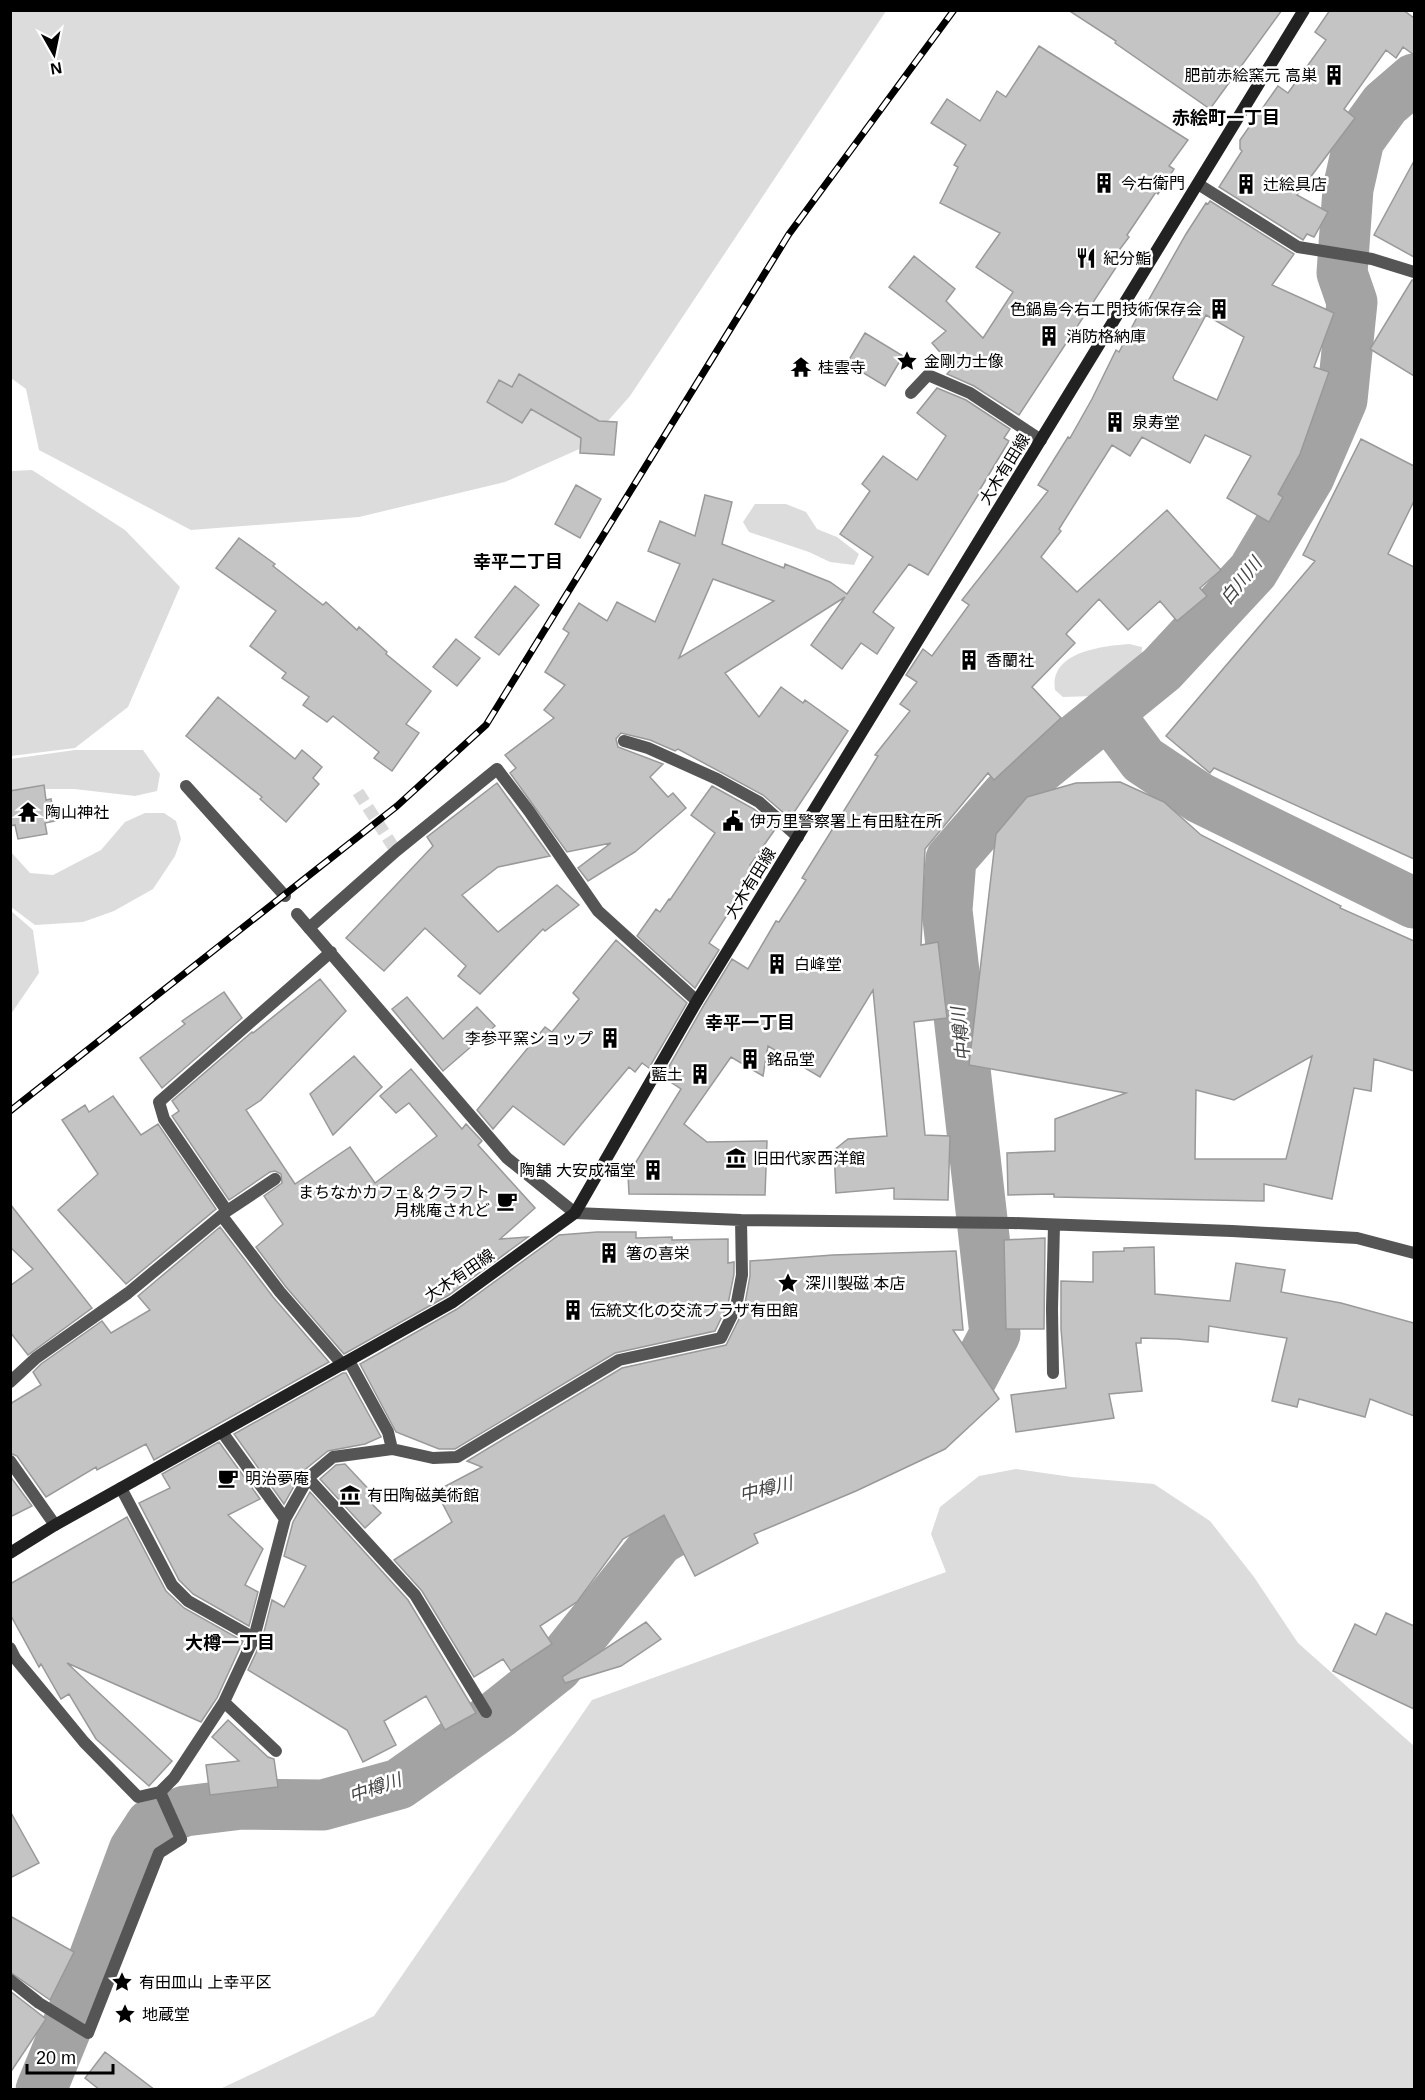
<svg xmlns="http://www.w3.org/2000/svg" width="1425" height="2100" font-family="Arial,'Noto Sans JP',sans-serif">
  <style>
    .green { fill: #dcdcdc }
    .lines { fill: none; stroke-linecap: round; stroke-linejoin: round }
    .river { stroke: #a3a3a3; stroke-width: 51 }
    .building { fill: #c4c4c4; stroke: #999; stroke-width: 1.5; fill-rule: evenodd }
    .minor-tunnel { stroke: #d9d9d9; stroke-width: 12; stroke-dasharray: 12 6; stroke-linecap: butt }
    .service { stroke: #555; stroke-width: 12 }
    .pedestrian { stroke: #555; stroke-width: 12 }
    .minor { stroke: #555; stroke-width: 12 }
    .secondary { stroke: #222; stroke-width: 12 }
    .rail-casing { stroke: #000; stroke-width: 7 }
    .rail { stroke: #fff; stroke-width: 4.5; stroke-dasharray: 14; stroke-linecap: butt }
    .labels { text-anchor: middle; stroke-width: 5; stroke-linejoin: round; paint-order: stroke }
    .poi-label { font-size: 16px; fill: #000; stroke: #fff; text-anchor: start }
    .street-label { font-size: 16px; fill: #000; stroke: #fff }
    .neighbourhood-label { font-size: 18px; font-weight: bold; fill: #000; stroke: #fff }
    .water-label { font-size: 18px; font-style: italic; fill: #444; stroke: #fff }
  </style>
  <rect width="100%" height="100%" fill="#fff"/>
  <path class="green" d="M11,11H886L630,396L586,446L505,482L359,517L191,530L39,450L26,389L11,378Z
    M32,470L125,530L180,587L128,707L75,748L11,756V471Z
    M755,504H786L806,512L817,529L837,537L859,554L854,565L830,562L809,552L749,532L743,522Z
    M1129,644L1142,647L1141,659L1095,696L1063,697L1055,690C1049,652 1102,646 1129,644Z
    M75,750H143L160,774L157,791L135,796L74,789H22L11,794V759Z
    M145,813H164L176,821L181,839L175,856L153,889L114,911L83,922L35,925L11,907V852L30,873L53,875L101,850L125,822Z
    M11,911L33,930L39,973L11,1014Z
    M1016,1469L1072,1477L1154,1484L1210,1521L1254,1577L1298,1643L1414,1746V2089H220L374,2016L592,1700L946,1572L931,1534L940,1507L979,1476Z"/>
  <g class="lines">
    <path class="river" d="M1108,713L1143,760L1200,798L1414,903
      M936,1421L967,1387L995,1334L947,910L951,859L1007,795L1162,669L1253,571L1309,477L1342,400L1352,302L1342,273L1348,189L1359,140L1385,104L1414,79
      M41,2090L84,1985L134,1850L151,1824L185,1811L242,1804L323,1805L399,1784L498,1714L557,1667L659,1540L734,1496"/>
  </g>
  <path class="building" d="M1068,10H1282L1210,109L1115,43L1116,41Z
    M1330,10H1403L1414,18V55L1403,47L1396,58L1386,50L1344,109L1355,118L1297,195L1328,212L1314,237L1307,234L1303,240L1219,187L1242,151L1240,149V140L1278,86L1288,93L1326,40L1315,32Z
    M1039,46L1188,140L1169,166L1174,169L1158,194L1156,192L1127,235L1129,237L1111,261L1117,266L1019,415L974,386L947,374L953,367L932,343L946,331L889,287L914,256L955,289L946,301L983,338L1013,292L976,267L1000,233L940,203L958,167L954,165L966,145L931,123L947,99L980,121L997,91L1006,97Z
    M1414,161V257L1374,235Z
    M1210,201L1294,254L1272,285L1334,313L1314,367L1329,372L1300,454L1278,494L1283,497L1269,522L1227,498L1251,456L1205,435L1190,463L1142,437L1130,456L1112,445L1059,529L1061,531L1041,557L1077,592L1167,510L1221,570L1200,588L1207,596L1177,621L1160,601L1128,630L1099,599L1066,634L1075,643L1032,687L1061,718L994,780L988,773L925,849L921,945L938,942L947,1018L914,1022L925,1135L950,1136L948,1200L894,1199V1188L836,1193L834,1150L848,1139L887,1136L873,990L820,1077L768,1046L763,1076L731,1057L684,1124L707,1142L767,1141L765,1195L629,1194L628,1175L681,1089L663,1077L704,1005L732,959L748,969L776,921L779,922L806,880L802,878L878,756L875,755L910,711L900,704L917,682L906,675L923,649L932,656L969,605L962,600L1048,491L1038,485L1068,437L1070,438L1092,399L1116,350L1119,352L1146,300L1148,301L1186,234L1206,203L1208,204ZM1206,315L1244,337L1217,400L1174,380L1173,377Z
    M1412,280H1414V376L1370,349Z
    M865,333L903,356L885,386L847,363Z
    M519,374L599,421L617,422L614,455L580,453L581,438L531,409L522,423L487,402L499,380L512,387Z
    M937,388L966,400L1010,429L1004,438L1009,441L979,491L980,492L928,575L909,564L873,612L894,628L877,654L861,643L842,669L811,645L845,597L725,673L759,717L781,687L803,703L805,700L848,731L793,814L789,811L786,815L763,795L678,749L675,751L650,740L621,733L616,739L618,747L663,764L650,777L668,797L673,793L686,808L635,852L588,881L578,868L611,843L567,852L510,773L516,768L505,755L554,718L544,710L565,685L545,672L569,633L563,629L579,603L607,621L617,602L655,622L680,564L648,551L660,521L695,536L705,495L732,502L722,544L784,568L785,564L830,582L847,594L873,557L840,534L870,491L862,484L883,456L917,480L946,436L917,413ZM713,579L774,601L679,658Z
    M1361,439L1414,466V501L1388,554L1414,567V859L1214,768L1210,773L1166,736L1315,561L1303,555Z
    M576,485L601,499L580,538L555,524Z
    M239,538L275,564L273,566L323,605L326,602L357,630L359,627L387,652L386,654L431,691L406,724L419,733L392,771L374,758L379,752L333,716L327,722L303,705L309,697L282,678L286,673L250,646L276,611L216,568Z
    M515,586L539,605L499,655L475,637Z
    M456,639L480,658L457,686L433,667Z
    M218,697L295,759L302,750L322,767L313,778L319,784L286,822L260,799L262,797L186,736Z
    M1120,782L1164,802L1201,835L1341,906L1340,908L1414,941V1071L1374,1059L1371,1091L1354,1088L1332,1199L1264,1184V1201L1054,1197V1194L1008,1195L1007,1153L1055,1151V1119L1126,1093L969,1065L996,834L1027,797L1076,783ZM1312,1056L1286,1159H1195L1196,1090L1234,1100Z
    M497,783L550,856L498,867L462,895L498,932L557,885L579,905L545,931L543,929L480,994L458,976L466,966L425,928L384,971L346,938L433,846L427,837Z
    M44,785L46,800L51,799L55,821L45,823L47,834L18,839L15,825L10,826V791Z
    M712,786L754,809L776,828L750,865L757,869L709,943L719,950L695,988L637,936L656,909L660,912L669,899L670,900L715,833L691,815Z
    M616,940L687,1003L649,1068L642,1063L635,1072L629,1067L564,1145L513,1106L493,1129L477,1110L545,1027L552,1032L579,999L573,993Z
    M320,979L346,1011L261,1100L246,1110L295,1184L350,1147L375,1183L437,1136L409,1103L396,1113L380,1096L411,1069L462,1129L466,1124L482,1141L478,1145L535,1208L500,1239L528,1237L449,1295L344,1354L286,1287L256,1247L283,1224L264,1196L282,1183L281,1174L275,1171L270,1172L229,1200L172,1116L179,1111L172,1101L252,1032L253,1033Z
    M224,992L242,1018L162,1088L140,1058L185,1024L182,1021Z
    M407,997L443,1039L477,1007L495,1026L443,1071L392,1009Z
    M354,1056L382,1087L333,1135L310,1094Z
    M113,1096L141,1135L158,1124L216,1209L126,1284L58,1210L98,1174L62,1120L85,1105L89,1112Z
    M10,1204L92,1308L28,1355L10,1332V1286L33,1269L10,1247Z
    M220,1227L273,1297L329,1362L154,1460L146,1444L97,1470L96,1467L46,1497L17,1456L10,1453V1404L41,1385L33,1372L41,1364L102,1321L111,1333L150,1310L138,1296Z
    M597,1232H636V1238L672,1237V1240L728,1239V1263L734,1262V1274L728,1304L715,1331L615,1353L455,1449H439L396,1432L360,1364L457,1309L559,1235Z
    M1045,1238L1044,1329H1006L1004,1240Z
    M1154,1247L1155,1294L1230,1301L1236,1263L1285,1270L1281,1292L1341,1303L1414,1323V1416L1370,1399L1365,1417L1299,1399L1297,1407L1272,1401L1287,1338L1209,1326L1208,1342L1177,1339L1141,1338V1343H1136L1142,1391L1109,1394L1114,1418L1016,1432L1011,1395L1066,1388L1061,1329V1281L1093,1282V1252L1124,1251V1248Z
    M956,1251L963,1330H953L999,1399L945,1449L856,1491L754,1534L758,1543L695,1576L664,1515L623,1539L577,1602L540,1626L552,1644L511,1671L503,1659L474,1677L422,1591L394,1560L452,1522L436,1491L482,1467L467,1461L622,1368L726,1345L744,1309L750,1276V1261L833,1255Z
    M343,1373H346L381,1437L365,1444L328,1451L302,1472L284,1504L234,1434Z
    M219,1442L260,1499L228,1515L263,1549L245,1585L258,1592L249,1626L193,1594L179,1580L139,1503L170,1488L162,1474Z
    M345,1464L375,1496L369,1501L381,1513L365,1528L320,1479L336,1465Z
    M10,1476L32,1506L10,1517Z
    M310,1492L408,1600L476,1713L445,1730L426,1696L384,1721L396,1745L363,1762L347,1730L248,1670L262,1640L272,1600L284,1607L306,1566L284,1556L293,1522Z
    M127,1517L166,1591L184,1608L243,1641L217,1698L201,1722L67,1663L172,1761L149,1786L96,1739L69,1694L61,1699L41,1664L39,1667L10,1614V1584Z
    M1386,1613L1414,1626V1709L1333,1671L1355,1624L1376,1635Z
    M646,1622L661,1639L621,1666L565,1683L562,1677Z
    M228,1720L268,1757L274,1759L278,1787L210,1795L206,1765L239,1761L212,1737Z
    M10,1811L39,1863L10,1878Z
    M10,1916L74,1952L50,2000L10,1972Z
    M10,1991L46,2019L10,2073Z
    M105,2052L155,2090H100L85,2078Z"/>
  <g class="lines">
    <path class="minor-tunnel" d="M358,792L396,851"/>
    <path class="service" d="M911,393L928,375L970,393L1041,440"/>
    <path class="pedestrian" d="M186,786L285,896
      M297,914L309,928"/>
    <path class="minor" d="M1198,184L1298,247L1372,259L1414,272
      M624,741L648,748L717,779L759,802L798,837
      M697,1001L598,911L529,811L497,769L396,851L309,928L507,1158L575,1213L741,1220L1013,1223L1232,1231L1357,1238L1414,1253
      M227,1211L164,1119L159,1102L331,952
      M222,1216L280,1292L343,1365
      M349,1361L388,1432L392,1449
      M1053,1373L1052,1309L1054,1225
      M10,1382L36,1358L128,1293L227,1211L275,1179
      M222,1432L285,1519
      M10,1461L55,1525
      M308,1478L415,1595L486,1712
      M121,1488L172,1585L188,1601L254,1638
      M10,1648L15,1658L84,1742L138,1797L160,1792L174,1778L224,1702L254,1638L285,1519L308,1478L333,1457L392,1449L433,1458L457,1457L619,1360L721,1338L736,1307L742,1275L741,1220
      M224,1702L276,1751
      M10,1980L39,2003L88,2033L159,1853L181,1839L160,1792"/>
    <path class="secondary" d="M10,1553L55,1525L453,1302L575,1213L697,1001L1304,10"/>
    <g class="rail-casing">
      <path id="rail" d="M10,1111L397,806L486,725L789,234L954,10"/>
    </g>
    <use href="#rail" class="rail"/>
  </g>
  <defs>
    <g id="building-bare" transform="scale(1.62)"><path d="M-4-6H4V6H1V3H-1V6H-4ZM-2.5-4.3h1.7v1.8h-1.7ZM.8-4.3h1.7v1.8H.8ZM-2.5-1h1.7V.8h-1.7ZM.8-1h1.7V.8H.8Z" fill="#000" stroke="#fff" stroke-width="2.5" paint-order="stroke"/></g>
    <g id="restaurant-bare" transform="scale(1.62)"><path d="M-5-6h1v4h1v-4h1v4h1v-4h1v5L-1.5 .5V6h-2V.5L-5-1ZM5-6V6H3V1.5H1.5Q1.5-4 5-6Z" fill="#000" stroke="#fff" stroke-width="2.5" paint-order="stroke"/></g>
    <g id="sight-bare" transform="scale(1.62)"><path d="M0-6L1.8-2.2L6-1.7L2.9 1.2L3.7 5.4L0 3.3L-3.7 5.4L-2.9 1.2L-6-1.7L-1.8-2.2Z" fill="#000" stroke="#fff" stroke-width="2.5" paint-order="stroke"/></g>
    <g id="temple-bare" transform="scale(1.62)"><path d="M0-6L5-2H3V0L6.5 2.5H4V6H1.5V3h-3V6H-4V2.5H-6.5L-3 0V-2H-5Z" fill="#000" stroke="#fff" stroke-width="2.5" paint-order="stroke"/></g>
    <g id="civic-bare" transform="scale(1.62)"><path d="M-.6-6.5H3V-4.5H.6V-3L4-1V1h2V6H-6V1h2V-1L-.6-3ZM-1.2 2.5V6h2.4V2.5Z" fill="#000" stroke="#fff" stroke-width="2.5" paint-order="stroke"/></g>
    <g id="museum-bare" transform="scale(1.62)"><path d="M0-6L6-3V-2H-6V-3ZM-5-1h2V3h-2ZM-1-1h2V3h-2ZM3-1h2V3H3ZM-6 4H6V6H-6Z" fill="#000" stroke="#fff" stroke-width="2.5" paint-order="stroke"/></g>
    <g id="cafe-bare" transform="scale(1.62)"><path d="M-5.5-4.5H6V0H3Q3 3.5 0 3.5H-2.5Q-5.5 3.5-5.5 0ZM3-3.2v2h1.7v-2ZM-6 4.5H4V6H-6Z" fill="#000" stroke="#fff" stroke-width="2.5" paint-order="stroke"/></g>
  </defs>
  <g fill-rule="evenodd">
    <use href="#building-bare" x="1334" y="75"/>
    <use href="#building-bare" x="1104" y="183"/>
    <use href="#building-bare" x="1246" y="184"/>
    <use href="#restaurant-bare" x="1086" y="258"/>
    <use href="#building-bare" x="1219" y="309"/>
    <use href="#building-bare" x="1049" y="336"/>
    <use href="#sight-bare" x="907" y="361"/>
    <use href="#temple-bare" x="801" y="367"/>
    <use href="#building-bare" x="1115" y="422"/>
    <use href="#building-bare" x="969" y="660"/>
    <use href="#temple-bare" x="28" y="812"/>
    <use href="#civic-bare" x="733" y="821"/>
    <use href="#building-bare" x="777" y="964"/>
    <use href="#building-bare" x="610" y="1038"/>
    <use href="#building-bare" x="750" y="1059"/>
    <use href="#building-bare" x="700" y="1074"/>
    <use href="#museum-bare" x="736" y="1158"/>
    <use href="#building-bare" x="653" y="1170"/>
    <use href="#cafe-bare" x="507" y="1201"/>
    <use href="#building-bare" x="609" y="1253"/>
    <use href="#sight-bare" x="788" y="1283"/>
    <use href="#building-bare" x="573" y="1310"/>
    <use href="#cafe-bare" x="228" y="1478"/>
    <use href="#museum-bare" x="350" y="1495"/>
    <use href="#sight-bare" x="122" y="1982"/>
    <use href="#sight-bare" x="125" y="2014"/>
  </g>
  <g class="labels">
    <g class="poi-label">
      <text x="1317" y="81" text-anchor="end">肥前赤絵窯元 高巣</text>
      <text x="1121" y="189">今右衛門</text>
      <text x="1263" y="190">辻絵具店</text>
      <text x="1103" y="264">紀分鮨</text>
      <text x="1202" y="315" text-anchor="end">色鍋島今右エ門技術保存会</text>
      <text x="1066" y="342">消防格納庫</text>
      <text x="924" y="367">金剛力士像</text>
      <text x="818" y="373">桂雲寺</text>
      <text x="1132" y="428">泉寿堂</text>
      <text x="986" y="666">香蘭社</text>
      <text x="45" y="818">陶山神社</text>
      <text x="750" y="827">伊万里警察署上有田駐在所</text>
      <text x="794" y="970">白峰堂</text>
      <text x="593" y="1044" text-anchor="end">李参平窯ショップ</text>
      <text x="767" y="1065">銘品堂</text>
      <text x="683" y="1080" text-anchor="end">藍土</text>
      <text x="753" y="1164">旧田代家西洋館</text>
      <text x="636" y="1176" text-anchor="end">陶舗 大安成福堂</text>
      <text x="490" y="1198" text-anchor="end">まちなかカフェ＆クラフト<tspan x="490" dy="18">月桃庵されど</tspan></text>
      <text x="626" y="1259">箸の喜栄</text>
      <text x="805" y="1289">深川製磁 本店</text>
      <text x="590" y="1316">伝統文化の交流プラザ有田館</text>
      <text x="245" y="1484">明治夢庵</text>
      <text x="367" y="1501">有田陶磁美術館</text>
      <text x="139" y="1988">有田皿山 上幸平区</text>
      <text x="142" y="2020">地蔵堂</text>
    </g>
    <g class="street-label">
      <text transform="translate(1004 469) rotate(-58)" y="6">大木有田線</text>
      <text transform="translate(750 883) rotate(-58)" y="6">大木有田線</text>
      <text transform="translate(459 1275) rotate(-34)" y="6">大木有田線</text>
    </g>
    <g class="neighbourhood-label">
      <text x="1226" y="124">赤絵町一丁目</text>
      <text x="518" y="568">幸平二丁目</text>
      <text x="750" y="1029">幸平一丁目</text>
      <text x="230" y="1649">大樽一丁目</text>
    </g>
    <g class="water-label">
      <text transform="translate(1241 581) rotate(-51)" y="6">白川川</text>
      <text transform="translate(961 1034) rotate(-96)" y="6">中樽川</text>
      <text transform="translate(766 1489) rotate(-13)" y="6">中樽川</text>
      <text transform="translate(375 1788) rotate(-19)" y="6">中樽川</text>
    </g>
  </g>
  <rect width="1425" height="2100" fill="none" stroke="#000000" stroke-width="24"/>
  <g transform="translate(54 54) rotate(171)" stroke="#ffffff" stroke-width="4.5" paint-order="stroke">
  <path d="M0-4.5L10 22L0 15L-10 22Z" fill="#000000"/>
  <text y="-9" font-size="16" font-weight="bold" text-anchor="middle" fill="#000000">N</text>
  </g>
  <path d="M27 2064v9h86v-9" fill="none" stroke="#000000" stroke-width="3"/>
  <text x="36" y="2064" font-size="18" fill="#000000" stroke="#ffffff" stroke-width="4.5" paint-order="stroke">20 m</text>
</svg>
